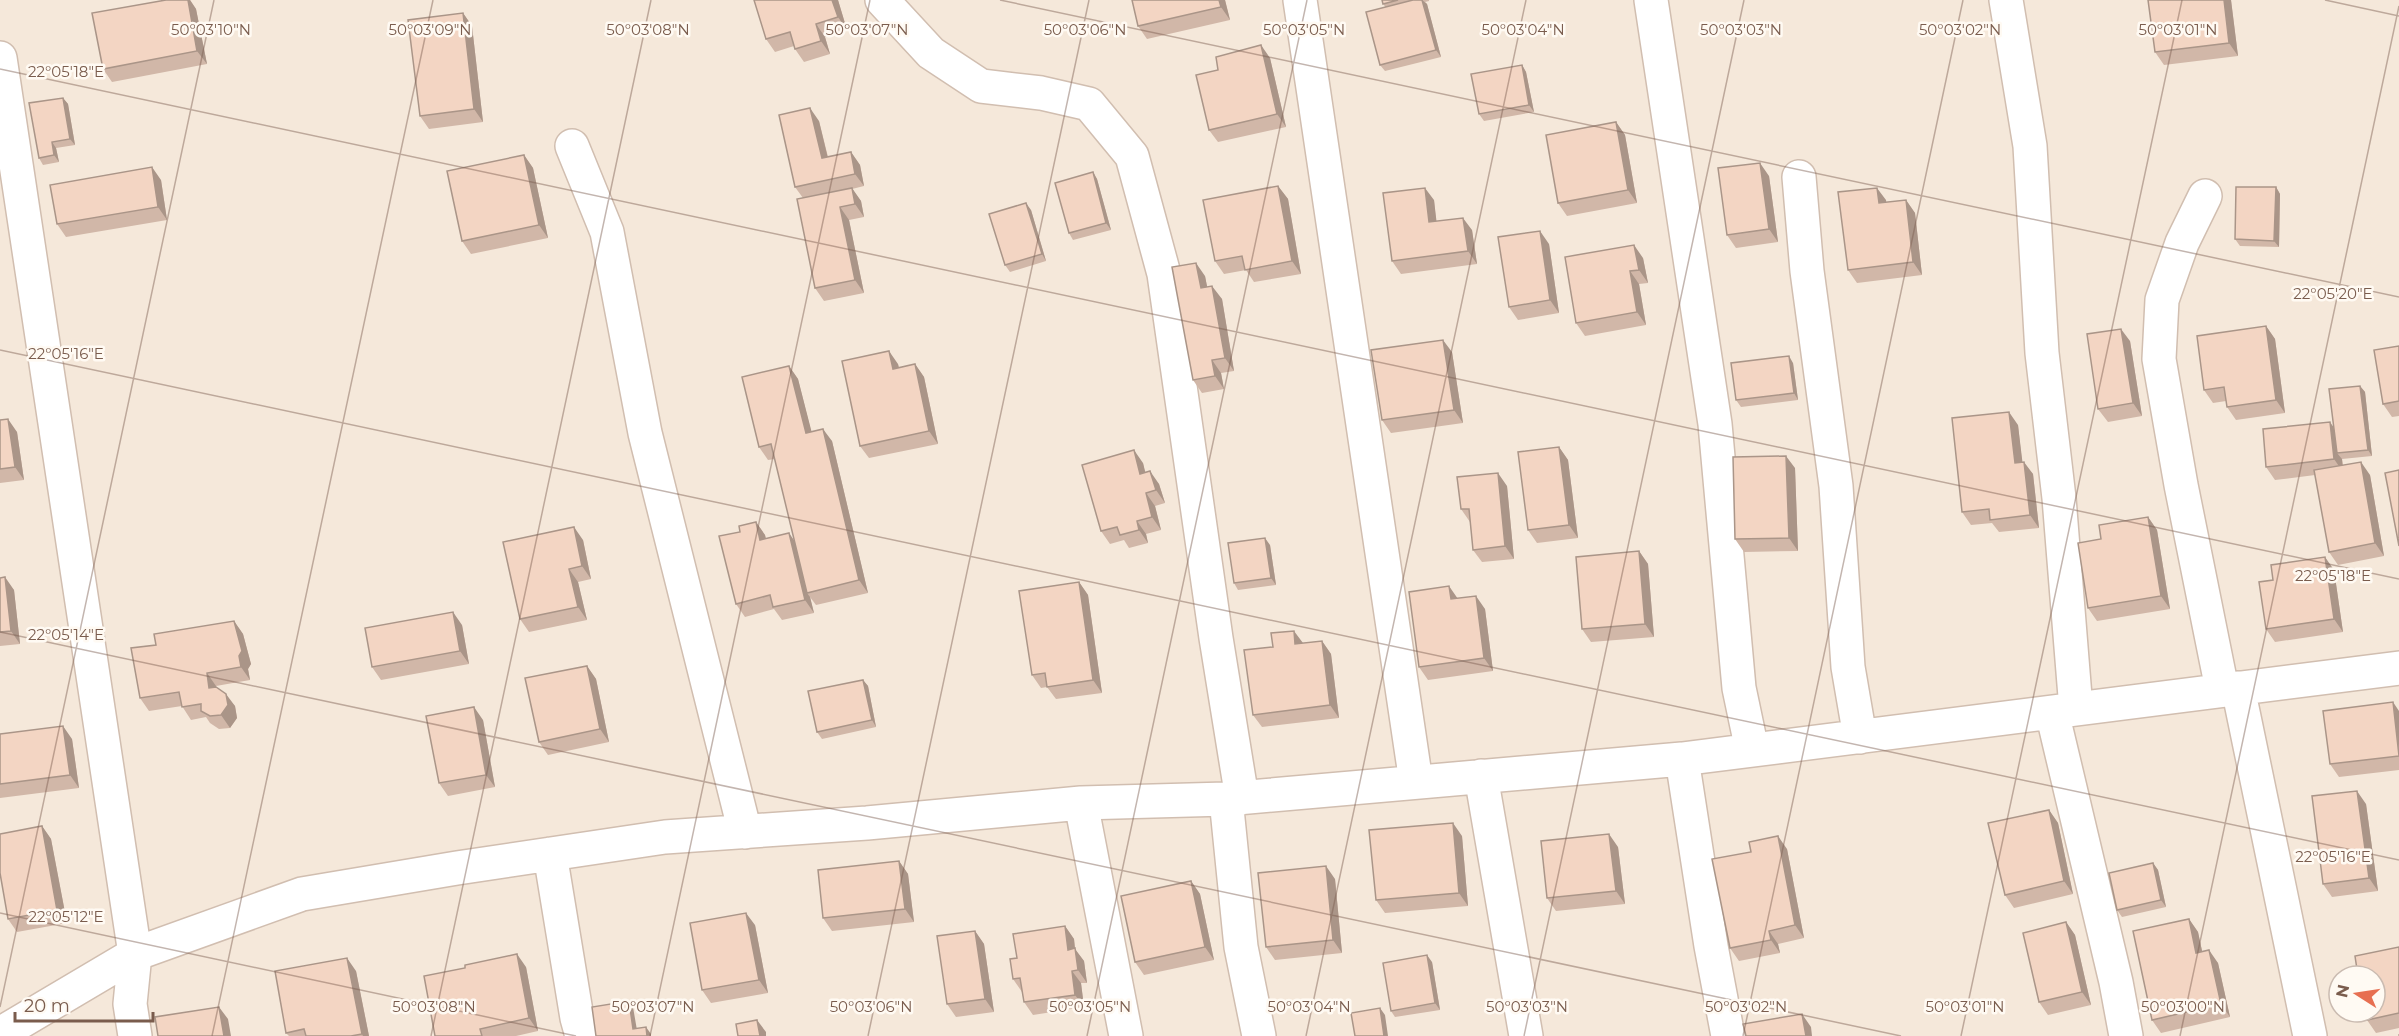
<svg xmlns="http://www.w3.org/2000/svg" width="2399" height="1036" font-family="Montserrat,sans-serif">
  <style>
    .residential { fill: #f5e8da; fill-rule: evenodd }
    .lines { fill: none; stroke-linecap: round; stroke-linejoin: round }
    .minor-casing { stroke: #d1beb0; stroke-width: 36 }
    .minor { stroke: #fff; stroke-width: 33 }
    .wall { fill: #d1b7a8 }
    .shaded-wall { fill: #aa9588 }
    .building { fill: #f3d5c3; stroke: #aa9588; stroke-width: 1.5 }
    .ticks { fill: none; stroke: #7a5c4d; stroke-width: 1.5; stroke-opacity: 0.45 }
    .ticks-label { font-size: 15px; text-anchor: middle; fill: #7a5c4d; stroke: #fffaf3; stroke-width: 5; stroke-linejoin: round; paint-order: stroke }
  </style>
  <rect width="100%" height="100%" fill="#fdf6ec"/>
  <path class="residential" d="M0,0H2399V1036H0ZM2339,976H2375V1012H2339Z"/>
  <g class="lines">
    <g class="minor-casing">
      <path id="minor" d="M882,0L931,53L981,86L1041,93L1089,104L1132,156L1164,274L1216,638L1242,798
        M1300,0C1337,261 1379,521 1416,782
        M1651,0L1715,424L1739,688L1752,750
        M2006,0L2030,146L2042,353L2059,498L2076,709
        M0,58L135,954L130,1004L135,1036
        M572,146L607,232L645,433L745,832
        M1799,177L1807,271L1836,486L1848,667L1860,737
        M2205,196L2182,243L2162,300L2159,359L2181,485L2222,689
        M2238,688L2310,1036
        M2052,712L2116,982L2126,1036
        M1682,759L1711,946L1728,1036
        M1481,776L1526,1036
        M1226,799L1241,947L1259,1036
        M1081,803L1126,1036
        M550,854L577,1018L582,1036
        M0,1034L135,954L302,894L457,868L665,837L867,823L1081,803L1226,799L1682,759L2399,668"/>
    </g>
    <use href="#minor" class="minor"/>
  </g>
  <path class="wall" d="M166,0H190L196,9L207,64L112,82L103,69Z
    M838,0L847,30L825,37L830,54L804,62L795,49L794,46L775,52L766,39Z
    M1132,0H1225L1230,20L1147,39L1138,26Z
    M1382,0H1429V1L1425,2L1427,4L1441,57L1385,71L1380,65L1385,7Z
    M2148,0H2231L2238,56L2164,65L2155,52Z
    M463,13L472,26L483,122L429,129L420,116Z
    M1270,58L1286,127L1218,142L1209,130Z
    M1522,65L1526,72L1534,112L1484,121L1479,114Z
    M63,98L68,104L75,145L56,148L59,162L43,165L39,158Z
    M819,121L828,157L851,152L860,165L864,186L852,189L861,201L864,217L849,220L864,293L824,301L815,288L803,198L795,187Z
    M1616,122L1625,135L1637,203L1567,216L1558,203Z
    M524,155L533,168L548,238L471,254L462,241Z
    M1093,172L1097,179L1111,230L1073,240L1069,233Z
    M1769,176L1778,242L1736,248L1727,235Z
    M161,180L167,220L66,237L57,224Z
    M1278,186L1288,199L1301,274L1254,282L1246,270L1224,274L1215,261Z
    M2276,187L2280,194L2279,247L2240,246L2235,239Z
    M1434,200L1436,221L1472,230L1477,264L1401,274L1392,261Z
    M1886,200V202L1906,200L1915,213L1922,275L1857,283L1848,270Z
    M1031,210L1046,261L1010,272L1005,265Z
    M1549,244L1559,313L1518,320L1509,307Z
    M1643,258L1648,283L1639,284L1646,325L1585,336L1576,323Z
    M1205,276L1207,287L1222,299L1234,371L1221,373L1224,389L1202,393L1193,380Z
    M2266,326L2275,339L2285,413L2236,420L2227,407L2226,401L2213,403L2204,390Z
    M2130,341L2142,416L2108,422L2098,409Z
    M2399,346V416L2392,417L2383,404Z
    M1452,352L1463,423L1391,433L1382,420Z
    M1793,363L1798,400L1741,407L1736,400Z
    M898,364L899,368L915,364L924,377L938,444L869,458L860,446Z
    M789,366L798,379L811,431L832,441L868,593L816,605L810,597L814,613L782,620L774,609L745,617L736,604L740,532L756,522L765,535L766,539L795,541L775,459L768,460L759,447Z
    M2360,386L2365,392L2372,456L2342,459L2343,465L2370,475L2384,556L2338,565L2329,552L2315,475L2275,480L2266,467L2334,428Z
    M0,420L17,432L24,480L0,483Z
    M2018,425L2022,462L2033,474L2039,528L1999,532L1992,523L1971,525L1962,512Z
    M1559,447L1568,460L1578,538L1537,543L1528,530Z
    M1143,463L1145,473L1159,484L1165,503L1155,506L1161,530L1146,534L1148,543L1129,548L1124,540L1110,544L1101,531Z
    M1795,468L1798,551L1744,552L1735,539Z
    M1507,486L1514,559L1482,562L1473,550L1470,522L1461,509Z
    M2148,517L2157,530L2170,609L2097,621L2088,608L2101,539Z
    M583,540L591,579L578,582L587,620L529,632L520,619Z
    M1270,545L1276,585L1238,590L1234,583Z
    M1639,551L1648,564L1654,637L1591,642L1582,629Z
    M2334,570L2343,632L2275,642L2266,629L2273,580Z
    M0,578L14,590L20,644L0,646Z
    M1079,582L1088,595L1102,693L1056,699L1047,687L1041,688L1032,675Z
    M1458,598L1485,609L1493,671L1428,680L1419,667Z
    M234,621L243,634L251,664L248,669L250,680L216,686V688L235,706L237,718L230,728L219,729L210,723L206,717L191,720L182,706L149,711L140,698L156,645Z
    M462,625L469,664L381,680L372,667Z
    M1322,641L1331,654L1339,718L1262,727L1253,715L1302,643Z
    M587,666L596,679L609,742L548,755L539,742Z
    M863,680L868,686L876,727L822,739L817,732Z
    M2399,711V770L2339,777L2330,764Z
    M483,720L495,787L448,796L439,783Z
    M0,734L72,739L79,788L0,798Z
    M2366,804L2378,891L2332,897L2323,884Z
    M2049,810L2058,823L2073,894L2014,908L2005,895Z
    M42,826L51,839L67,923L17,932L8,919Z
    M1462,836L1468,906L1385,913L1376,900Z
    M1618,847L1625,904L1556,911L1547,898Z
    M1787,849L1804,938L1778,944L1780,953L1739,961L1730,948Z
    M899,861L908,874L914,922L832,931L823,918Z
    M2153,863L2158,870L2166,907L2122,917L2117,910Z
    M1335,879L1342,953L1275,960L1266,947Z
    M1191,881L1200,894L1214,960L1144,975L1135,962Z
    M2189,919L2198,932L2202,951L2218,963L2230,1017L2161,1033L2152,1020Z
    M2066,922L2075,935L2091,1005L2048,1015L2039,1002Z
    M755,925L768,993L711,1003L702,990Z
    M1065,926L1074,939L1075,949L1084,961L1087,983H1081L1084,1007L1033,1015L1024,1002L1022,992L1013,979L1017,958Z
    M975,931L984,944L994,1012L956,1017L947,1004Z
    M2399,947V1028L2376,1033L2367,1020Z
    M1432,962L1440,1010L1395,1017L1391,1011Z
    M526,967L538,1031L516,1036H435Z
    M356,971L369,1036H289L286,1033Z"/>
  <path class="shaded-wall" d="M188,0H190L196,9L207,64L197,51Z
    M832,0H838L847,30L838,17Z
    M1219,0H1225L1230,20L1221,7Z
    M1422,0L1427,4L1441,57L1436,50Z
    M2224,0H2231L2238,56L2229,43Z
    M463,13L472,26L483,122L474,109Z
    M816,24L825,37L830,54L821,41Z
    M1261,45L1270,58L1286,127L1277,114Z
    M1522,65L1526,72L1534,112L1529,105Z
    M63,98L68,104L75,145L70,139Z
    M810,108L819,121L831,171L822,158Z
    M1616,122L1625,135L1637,203L1628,190Z
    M52,142L56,148L59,162L54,155Z
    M851,152L860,165L864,186L855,174Z
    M524,155L533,168L548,238L539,225Z
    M1760,163L1769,176L1778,242L1769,229Z
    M152,167L161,180L167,220L158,207Z
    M1093,172L1097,179L1111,230L1106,223Z
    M1278,186L1288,199L1301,274L1292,261Z
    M2276,187L2280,194L2279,247L2274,241Z
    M852,188L861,201L864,217L855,204Z
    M1425,188L1434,200L1438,234L1429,222Z
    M1877,188L1886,200L1888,216L1879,203Z
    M1906,200L1915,213L1922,275L1913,262Z
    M1026,203L1031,210L1046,261L1042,254Z
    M840,207L849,220L864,293L855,280Z
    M1463,218L1472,230L1477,264L1468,251Z
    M1540,231L1549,244L1559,313L1550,300Z
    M1634,245L1643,258L1648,283L1639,270Z
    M1196,263L1205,276L1210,301L1201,288Z
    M1630,271L1639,284L1646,325L1637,312Z
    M1212,286L1222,299L1234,371L1225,358Z
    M2266,326L2275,339L2285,413L2276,400Z
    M2121,329L2130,341L2142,416L2133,403Z
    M1443,340L1452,352L1463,423L1454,410Z
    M889,351L898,364L902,382L893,369Z
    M1789,356L1793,363L1798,400L1794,393Z
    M1212,360L1221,373L1224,389L1215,376Z
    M915,364L924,377L938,444L929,431Z
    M789,366L798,379L815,445L806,433Z
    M2360,386L2365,392L2372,456L2368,450Z
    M2009,412L2018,425L2024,475L2015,463Z
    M8,419L17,432L24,480L15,467Z
    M2330,422L2339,435L2337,453L2342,459L2343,472L2334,459Z
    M823,429L832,441L868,593L859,580Z
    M1559,447L1568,460L1578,538L1569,525Z
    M1134,450L1143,463L1149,487L1140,474Z
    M1786,456L1795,468L1798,551L1789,538Z
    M2024,462L2033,474L2039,528L2030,515Z
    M2361,462L2370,475L2384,556L2375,543Z
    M1150,471L1159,484L1165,503L1156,490Z
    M1498,473L1507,486L1514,559L1505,546Z
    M1146,493L1155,506L1161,530L1152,517Z
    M2148,517L2157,530L2170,609L2161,596Z
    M1137,521L1146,534L1148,543L1139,530Z
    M756,522L765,535L769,553L760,540Z
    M574,527L583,540L591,579L582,566Z
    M789,533L798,546L807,593L810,597L814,613L805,600Z
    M1265,538L1270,545L1276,585L1271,578Z
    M1639,551L1648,564L1654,637L1645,624Z
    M2325,557L2334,570L2343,632L2334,619Z
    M569,569L578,582L587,620L578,607Z
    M5,577L14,590L20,644L11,631Z
    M1079,582L1088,595L1102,693L1093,680Z
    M1449,586L1458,599H1451Z
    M1476,596L1485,609L1493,671L1484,658Z
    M453,612L462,625L469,664L460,651Z
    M234,621L243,634L251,664L248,669L250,680L241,667Z
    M1294,631L1303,643L1295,644Z
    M1322,641L1331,654L1339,718L1330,705Z
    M587,666L596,679L609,742L600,729Z
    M207,673L216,686L218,701L209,688Z
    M863,680L868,686L876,727L872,720Z
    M226,694L235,706L237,718L230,728L221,715Z
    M2393,702L2399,711V752Z
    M474,707L483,720L495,787L486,775Z
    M63,726L72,739L79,788L70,775Z
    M2357,791L2366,804L2378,891L2369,878Z
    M2049,810L2058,823L2073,894L2064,881Z
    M1453,823L1462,836L1468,906L1459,893Z
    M42,826L51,839L67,923L57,910Z
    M1609,834L1618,847L1625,904L1616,891Z
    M1778,836L1787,849L1804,938L1795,925Z
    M899,861L908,874L914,922L905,909Z
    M2153,863L2158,870L2166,907L2161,900Z
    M1326,866L1335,879L1342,953L1333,940Z
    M1191,881L1200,894L1214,960L1205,947Z
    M746,913L755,925L768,993L759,980Z
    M2189,919L2198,932L2205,965L2196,953Z
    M2066,922L2075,935L2091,1005L2082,992Z
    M1065,926L1074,939L1075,949L1084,961L1087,983L1078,970L1068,950Z
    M975,931L984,944L994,1012L985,999Z
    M1769,931L1778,944L1780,953L1771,940Z
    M2209,950L2218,963L2230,1017L2221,1004Z
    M517,954L526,967L538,1031L529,1018Z
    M1427,955L1432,962L1440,1010L1435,1003Z
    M347,958L356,971L369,1036H363L362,1034Z
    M1072,971L1081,983L1084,1007L1075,995Z
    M629,1001L633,1007L638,1036L633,1029Z
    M219,1007L228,1019L231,1036H224Z
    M1380,1008L1385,1015L1388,1036H1384Z
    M1802,1014L1811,1027L1812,1036H1806Z
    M757,1020L766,1032V1036H760Z
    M646,1027L651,1034V1036H647Z"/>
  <path class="building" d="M166,0H188L197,51L103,69L92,13Z
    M754,0H832L838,17L816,24L821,41L795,49L790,32L766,39Z
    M1132,0H1219L1221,7L1138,26Z
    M1382,0H1398L1383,4Z
    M1413,0H1422L1436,50L1380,65L1366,12Z
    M2148,0H2224L2229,43L2155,52Z
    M463,13L474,109L420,116L408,20Z
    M1261,45L1277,114L1209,130L1196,75L1218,70L1216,57Z
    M1522,65L1529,105L1479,114L1471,74Z
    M63,98L70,139L52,142L54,155L39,158L29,103Z
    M810,108L822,158L851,152L855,174L795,187L779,115Z
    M1616,122L1628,190L1558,203L1546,135Z
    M524,155L539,225L462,241L447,171Z
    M1760,163L1769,229L1727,235L1718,168Z
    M152,167L158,207L57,224L50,185Z
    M1093,172L1106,223L1069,233L1055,183Z
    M1278,186L1292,261L1245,270L1242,256L1215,261L1203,200Z
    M2236,187H2276L2274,241L2235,239Z
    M852,188L855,204L840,207L855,280L815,288L797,199Z
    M1425,188L1429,222L1463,218L1468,251L1392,261L1383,193Z
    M1877,188L1879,203L1906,200L1913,262L1848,270L1838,192Z
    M1026,203L1042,254L1005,265L989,214Z
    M1540,231L1550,300L1509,307L1498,237Z
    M1634,245L1639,270L1630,271L1637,312L1576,323L1565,257Z
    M1196,263L1201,288L1212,286L1225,358L1212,360L1215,376L1193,380L1172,267Z
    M2266,326L2276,400L2227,407L2224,387L2204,390L2197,336Z
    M2121,329L2133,403L2098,409L2087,334Z
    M1443,340L1454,410L1382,420L1371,350Z
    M2399,346V401L2383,404L2374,350Z
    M889,351L893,369L915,364L929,431L860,446L842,361Z
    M1789,356L1794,393L1736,400L1731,363Z
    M789,366L806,433L823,429L859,580L807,593L771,444L759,447L742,377Z
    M2360,386L2368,450L2337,453L2329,389Z
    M2009,412L2015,463L2024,462L2030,515L1990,520L1989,509L1962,512L1952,418Z
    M8,419L15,467L0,469V420Z
    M2330,422L2334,459L2266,467L2263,429Z
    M1559,447L1569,525L1528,530L1518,452Z
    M1134,450L1140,474L1150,471L1156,490L1146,493L1152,517L1137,521L1139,530L1120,535L1117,527L1101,531L1082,465Z
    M1786,456L1789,538L1735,539L1733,457Z
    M2361,462L2375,543L2329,552L2314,470Z
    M2399,470V546L2385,473Z
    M1498,473L1505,546L1473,550L1469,509H1461L1457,477Z
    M2148,517L2161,596L2088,608L2078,543L2101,539L2099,525Z
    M756,522L760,540L789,533L805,600L773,607L770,595L736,604L719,536L740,532L739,526Z
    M574,527L582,566L569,569L578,607L520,619L503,542Z
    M1265,538L1271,578L1234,583L1228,543Z
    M1639,551L1645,624L1582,629L1576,557Z
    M2325,557L2334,619L2266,629L2259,582L2273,580L2271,565Z
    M5,577L11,631L0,632V578Z
    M1079,582L1093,680L1047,687L1045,673L1032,675L1019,591Z
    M1449,586L1451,599L1476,596L1484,658L1419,667L1409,592Z
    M453,612L460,651L372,667L365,628Z
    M234,621L242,651L239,656L241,667L207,673L209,688L216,687L226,694L228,705L221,715L210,716L201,711V704L182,707L179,692L140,698L131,648L156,645L154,634Z
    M1294,631L1295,644L1322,641L1330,705L1253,715L1244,650L1273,647L1271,633Z
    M587,666L600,729L539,742L525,678Z
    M863,680L872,720L817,732L808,691Z
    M2393,702L2399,756L2330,764L2323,711Z
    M474,707L486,775L439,783L426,716Z
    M63,726L70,775L0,784V734Z
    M2357,791L2369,878L2323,884L2312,796Z
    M2049,810L2064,881L2005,895L1988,823Z
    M1453,823L1459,893L1376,900L1369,830Z
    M42,826L57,910L8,919L0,873V834Z
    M1609,834L1616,891L1547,898L1541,841Z
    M1778,836L1795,925L1769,931L1771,940L1730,948L1712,859L1751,852L1749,842Z
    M899,861L905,909L823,918L818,870Z
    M2153,863L2161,900L2117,910L2109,873Z
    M1326,866L1333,940L1266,947L1258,873Z
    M1191,881L1205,947L1135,962L1121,896Z
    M746,913L759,980L702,990L690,923Z
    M2189,919L2196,953L2209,950L2221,1004L2152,1020L2133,931Z
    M2066,922L2082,992L2039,1002L2023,933Z
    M1065,926L1068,950L1075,948L1078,970L1072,971L1075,995L1024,1002L1020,978L1013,979L1010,959L1017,958L1013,934Z
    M975,931L985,999L947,1004L937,936Z
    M2399,947V1013L2367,1020L2365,1012H2375V976H2358L2355,956Z
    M517,954L529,1018L480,1029L482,1036H435L424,976L465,968V965Z
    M1427,955L1435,1003L1391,1011L1383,963Z
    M347,958L362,1034L351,1036H306L304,1029L286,1033L275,971Z
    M629,1001L633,1029L646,1027L647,1036H596L592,1007Z
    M219,1007L224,1036H158L155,1017Z
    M1380,1008L1384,1036H1355L1351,1013Z
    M1802,1014L1806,1036H1746L1743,1024Z
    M757,1020L760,1036H738L736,1024Z"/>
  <path class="ticks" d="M1000,0L2399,297M2325,0L2399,16M0,69L2399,579M0,350L2399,860M0,632L1901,1036M0,913L576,1036M0,1007L214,0M212,1036L433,0M431,1036L651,0M650,1036L870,0M868,1036L1089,0M1087,1036L1307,0M1306,1036L1526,0M1524,1036L1744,0M1743,1036L1963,0M1961,1036L2182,0M2180,1036L2399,6M2399,1036V1034"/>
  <g class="ticks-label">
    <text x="211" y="35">50°03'10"N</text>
    <text x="430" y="35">50°03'09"N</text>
    <text x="648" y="35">50°03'08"N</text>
    <text x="867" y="35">50°03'07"N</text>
    <text x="1085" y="35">50°03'06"N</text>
    <text x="1304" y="35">50°03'05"N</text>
    <text x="1523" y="35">50°03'04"N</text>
    <text x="1741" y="35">50°03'03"N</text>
    <text x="1960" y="35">50°03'02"N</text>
    <text x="2178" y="35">50°03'01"N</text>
    <text x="66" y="77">22°05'18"E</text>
    <text x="2333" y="299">22°05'20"E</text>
    <text x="66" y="359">22°05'16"E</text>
    <text x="2333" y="581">22°05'18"E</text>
    <text x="66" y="640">22°05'14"E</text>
    <text x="2333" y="862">22°05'16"E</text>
    <text x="66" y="922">22°05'12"E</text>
    <text x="434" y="1012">50°03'08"N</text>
    <text x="653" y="1012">50°03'07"N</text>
    <text x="871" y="1012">50°03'06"N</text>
    <text x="1090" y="1012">50°03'05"N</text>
    <text x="1309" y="1012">50°03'04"N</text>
    <text x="1527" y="1012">50°03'03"N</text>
    <text x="1746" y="1012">50°03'02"N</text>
    <text x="1965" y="1012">50°03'01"N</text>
    <text x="2183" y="1012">50°03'00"N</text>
  </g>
  <g transform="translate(2357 994) rotate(282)"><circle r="28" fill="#fffaf3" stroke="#cabbb1" stroke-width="1.5"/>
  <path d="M0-4.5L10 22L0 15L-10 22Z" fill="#e76f51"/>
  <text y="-9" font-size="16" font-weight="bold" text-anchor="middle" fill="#7a5c4d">N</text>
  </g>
  <path d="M15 1012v9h138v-9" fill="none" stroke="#7a5c4d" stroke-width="3"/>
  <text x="24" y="1012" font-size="18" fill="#7a5c4d" stroke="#fffaf3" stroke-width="4.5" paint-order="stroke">20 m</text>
</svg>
